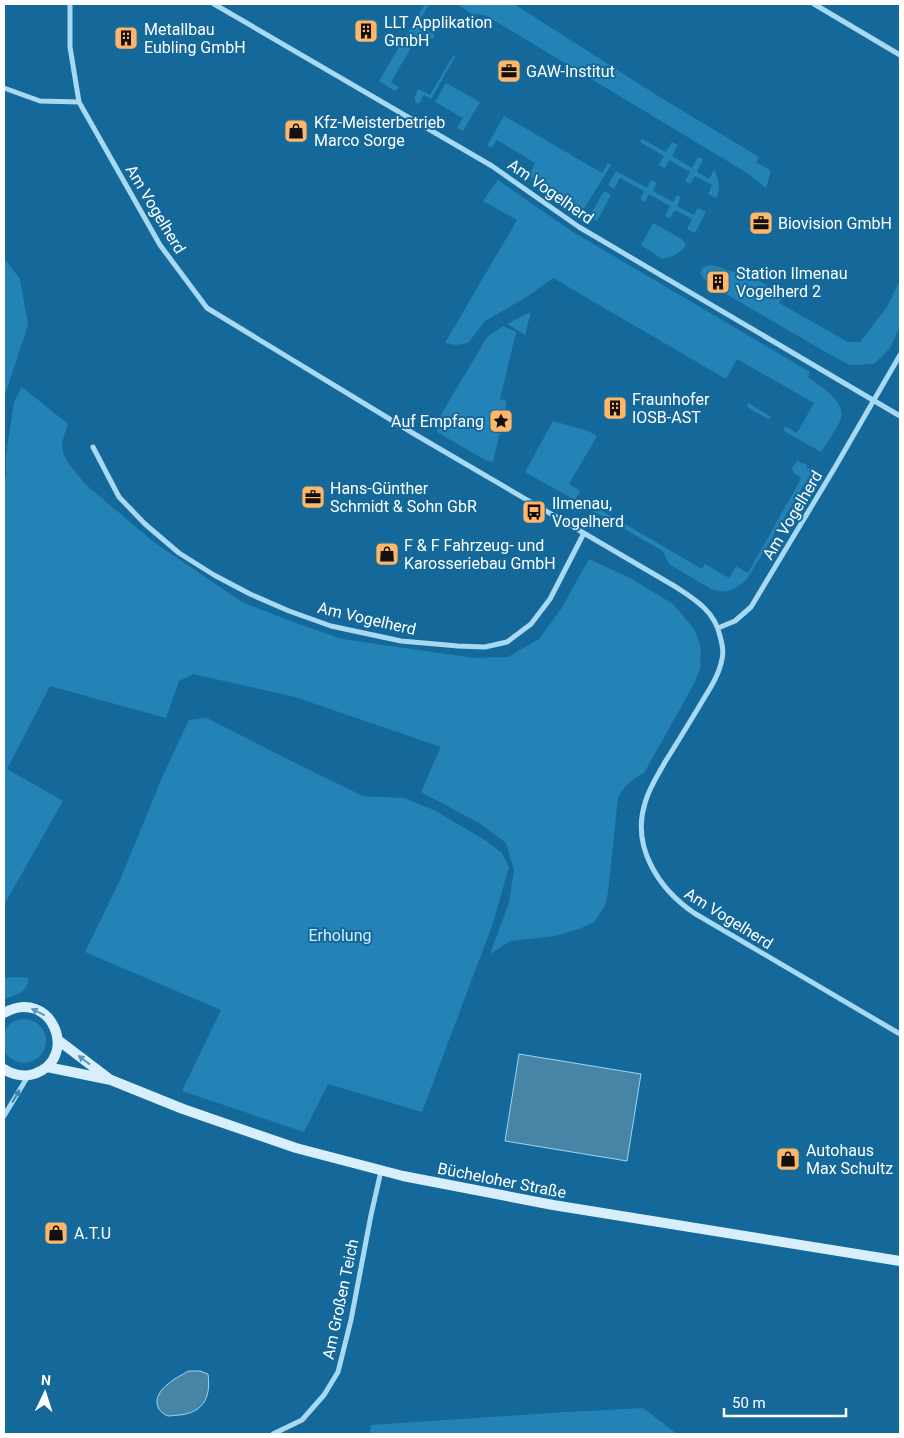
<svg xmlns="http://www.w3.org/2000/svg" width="904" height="1438" font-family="Roboto,sans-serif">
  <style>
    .green { fill: #2383b7 }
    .water { fill: #4884a6; stroke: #99d7f6 }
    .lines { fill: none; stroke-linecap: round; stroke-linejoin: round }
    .minor { stroke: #a7d9f3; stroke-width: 5 }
    .secondary { stroke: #d7effd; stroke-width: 10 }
    .oneway { fill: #5898bd }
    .oneway2 { fill: #3985b0 }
    .labels { text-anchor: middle; stroke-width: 4; stroke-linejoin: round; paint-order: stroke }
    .poi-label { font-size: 16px; fill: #fff; stroke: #14699a; text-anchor: start }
    .street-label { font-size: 16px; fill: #fff; stroke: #14699a }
    .park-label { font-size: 16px; fill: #cfedfd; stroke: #14699a }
  </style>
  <rect width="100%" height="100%" fill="#14699a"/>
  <path class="green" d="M425,4H429L417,25L435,35L433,39L420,32L391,82L399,87L395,91L379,81Z
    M457,4H514L658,96L759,157L756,162L771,171L766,188L744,171L485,15L472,14Z
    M453,56L455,57L431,99L424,95L419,104L415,102V96L418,89L430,95Z
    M446,83L480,102L463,131L457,128L463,118L435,102Z
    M504,116L602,173L608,163L611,165L582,212L529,176L535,163L497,140L491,148L487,146Z
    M642,139L666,152L672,142L678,145L672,156L692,168L698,157L703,159L697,172L709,179L714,170C719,179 721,189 716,198L708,194L712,185L695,176L690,184L685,181L690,172L669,160L665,168L659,165L664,156L640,142Z
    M616,171L647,188L651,180L657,183L653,191L673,202L677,195L681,197L677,206L694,215L698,208L706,212L695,233L687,229L692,219L675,210L670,218L665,216L670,206L649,194L645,202L640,199L644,191L620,178L614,189L608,185Z
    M498,180L573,232L810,372L808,377C819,386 846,401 841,418C838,428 827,442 821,452L784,431L785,426L797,433L814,403L737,359L726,379L553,278L528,296L485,321L468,343L456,345L445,343L517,220L483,201Z
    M604,191L611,195L597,221L589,217Z
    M653,223L682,239L686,245C679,254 673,257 662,259L641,245Z
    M4,258L20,279L28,325L4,398Z
    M712,265L758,280L783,295L779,303L848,342H860L887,307L900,280V327L890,348L874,364L850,365L829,354L707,283L700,273L703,267Z
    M531,312L525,335L507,324Z
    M503,326L516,332L500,399L507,401L493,462L485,460L437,432L438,420L487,337Z
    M22,387L68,424L62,442L63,453L69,464L85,484L155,543L242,602L296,623L342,639L474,658L508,657L539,639L561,609L589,559L630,578L673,604L694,629L701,648L700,669L694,684L644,773C632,779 624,786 618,798L608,892L605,906L594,922L579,929L555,936L510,941L490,954L509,903L514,870L506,843L479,823L421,792L441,747L295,697L193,674L179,681L166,718L50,686L7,769L63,801L4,905V483L6,474V455L14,402Z
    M748,403L770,416V418L768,419L747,407Z
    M553,421L588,431L597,436L569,484L580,491L575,500L525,472Z
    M797,461L807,465V469L810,468L813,470L747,579C736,589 726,595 711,589L669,564L663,551L586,507L589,503L702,569L705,564L729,578L736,566L748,573L801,479L800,477L794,473L792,468Z
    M207,718L287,759L363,796L404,798L434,810L488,842L502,853L509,867L493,923L422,1112L328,1084L304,1132L182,1091L221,1010L85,952L120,880L164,773L189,720Z
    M17,977L28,978C30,991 14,996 4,999V978Z
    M2 1041a22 22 0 1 1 44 0a22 22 0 1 1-44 0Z
    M643,1408L677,1434H370L371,1425L567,1412Z"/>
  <path class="water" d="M519,1054L641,1074L627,1161L505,1141Z
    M189,1371H200L208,1374C211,1397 204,1412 180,1415C176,1415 171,1416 168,1416C165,1415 161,1412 159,1409C149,1392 177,1377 189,1371Z"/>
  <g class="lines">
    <path class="minor" d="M70,4V47L79,102L160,245L207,308L416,435L676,587C696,600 715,612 720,636C722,643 724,652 722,659C719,677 706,694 697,710C686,728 676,745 665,762C658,775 649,788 645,803C631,847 659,889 694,913L900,1034
      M214,4L492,166L579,227L900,416
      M814,4L900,55
      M4,88L40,101L79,102
      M93,447L119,497L145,524L179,553L214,575L250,594L289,611L331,626L401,641L458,646L485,647L507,642L531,624L550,599L584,533
      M718,628L735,621L751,607L834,469L900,355
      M4,1116L28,1076
      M273,1434L302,1420L324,1395L338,1372L351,1320L371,1215L381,1171"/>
    <path class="secondary" d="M4,1013C51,986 81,1058 34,1074C24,1077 12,1075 4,1069
      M58,1040L108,1078
      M47,1067L111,1080L183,1109L296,1148L403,1176L553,1205L900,1261"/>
  </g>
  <defs><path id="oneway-solid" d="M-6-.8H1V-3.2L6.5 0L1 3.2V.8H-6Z" transform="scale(1.25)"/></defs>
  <g class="oneway">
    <use href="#oneway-solid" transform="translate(38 1012) rotate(-153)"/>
    <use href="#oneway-solid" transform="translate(84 1060) rotate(-143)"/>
  </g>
  <use class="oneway2" href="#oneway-solid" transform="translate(16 1096) rotate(-59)"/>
  <defs>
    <g id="building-square" transform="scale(1.25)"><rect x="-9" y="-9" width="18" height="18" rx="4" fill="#ffb669" stroke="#14699a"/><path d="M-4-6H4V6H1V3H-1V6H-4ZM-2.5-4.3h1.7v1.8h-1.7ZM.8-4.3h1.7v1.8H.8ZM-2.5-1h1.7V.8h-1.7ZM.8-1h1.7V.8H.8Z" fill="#111"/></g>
    <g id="office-square" transform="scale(1.25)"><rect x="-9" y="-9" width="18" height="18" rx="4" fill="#ffb669" stroke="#14699a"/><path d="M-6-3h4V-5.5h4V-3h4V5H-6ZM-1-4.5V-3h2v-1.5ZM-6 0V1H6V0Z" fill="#111"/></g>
    <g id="shop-square" transform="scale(1.25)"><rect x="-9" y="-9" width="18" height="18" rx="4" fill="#ffb669" stroke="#14699a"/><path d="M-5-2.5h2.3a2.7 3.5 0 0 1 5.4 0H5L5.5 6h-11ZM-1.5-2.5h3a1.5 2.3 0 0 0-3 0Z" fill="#111"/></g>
    <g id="sight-square" transform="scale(1.25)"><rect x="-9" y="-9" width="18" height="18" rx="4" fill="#ffb669" stroke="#14699a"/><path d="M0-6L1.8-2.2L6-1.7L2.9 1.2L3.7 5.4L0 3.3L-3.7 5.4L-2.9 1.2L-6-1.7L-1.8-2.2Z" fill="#111"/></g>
    <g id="bus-square" transform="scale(1.25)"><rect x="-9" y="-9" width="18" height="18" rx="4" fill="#ffb669" stroke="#14699a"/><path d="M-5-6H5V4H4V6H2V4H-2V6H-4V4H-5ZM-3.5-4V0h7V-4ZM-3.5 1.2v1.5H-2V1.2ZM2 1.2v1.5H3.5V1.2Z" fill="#111"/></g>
  </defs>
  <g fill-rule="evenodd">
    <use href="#building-square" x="366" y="31"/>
    <use href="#building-square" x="126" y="38"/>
    <use href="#office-square" x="509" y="71"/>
    <use href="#shop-square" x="296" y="131"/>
    <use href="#office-square" x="761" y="223"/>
    <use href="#building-square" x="718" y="282"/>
    <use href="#building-square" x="615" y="408"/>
    <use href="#sight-square" x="501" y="421"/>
    <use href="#office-square" x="313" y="497"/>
    <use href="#bus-square" x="534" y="512"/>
    <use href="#shop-square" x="387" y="554"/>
    <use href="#shop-square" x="788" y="1159"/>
    <use href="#shop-square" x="56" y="1233"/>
  </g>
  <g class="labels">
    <g class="poi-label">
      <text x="384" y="28">LLT Applikation<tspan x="384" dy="18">GmbH</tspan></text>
      <text x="144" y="35">Metallbau<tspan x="144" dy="18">Eubling GmbH</tspan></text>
      <text x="526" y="77">GAW-Institut</text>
      <text x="314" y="128">Kfz-Meisterbetrieb<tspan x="314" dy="18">Marco Sorge</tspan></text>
      <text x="778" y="229">Biovision GmbH</text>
      <text x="736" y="279">Station Ilmenau<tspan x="736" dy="18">Vogelherd 2</tspan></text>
      <text x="632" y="405">Fraunhofer<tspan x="632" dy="18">IOSB-AST</tspan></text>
      <text x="484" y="427" text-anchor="end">Auf Empfang</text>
      <text x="330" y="494">Hans-Günther<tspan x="330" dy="18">Schmidt &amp; Sohn GbR</tspan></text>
      <text x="552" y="509">Ilmenau,<tspan x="552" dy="18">Vogelherd</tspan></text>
      <text x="404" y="551">F &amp; F Fahrzeug- und<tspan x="404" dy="18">Karosseriebau GmbH</tspan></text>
      <text x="806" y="1156">Autohaus<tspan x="806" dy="18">Max Schultz</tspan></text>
      <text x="74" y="1239">A.T.U</text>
    </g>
    <g class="street-label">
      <text transform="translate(551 191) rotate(35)" y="6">Am Vogelherd</text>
      <text transform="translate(156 209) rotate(59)" y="6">Am Vogelherd</text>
      <text transform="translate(792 515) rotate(-59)" y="6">Am Vogelherd</text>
      <text transform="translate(367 618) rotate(13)" y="6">Am Vogelherd</text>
      <text transform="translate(729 918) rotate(32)" y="6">Am Vogelherd</text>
      <text transform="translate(502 1180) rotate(11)" y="6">Bücheloher Straße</text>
      <text transform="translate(340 1299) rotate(-78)" y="6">Am Großen Teich</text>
    </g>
    <g class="park-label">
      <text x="340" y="941">Erholung</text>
    </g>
  </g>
  <rect width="904" height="1438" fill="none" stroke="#ffffff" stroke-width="10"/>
  <g transform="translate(45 1393) rotate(4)" stroke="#14699a" stroke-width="4" paint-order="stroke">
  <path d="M0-4L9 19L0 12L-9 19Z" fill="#ffffff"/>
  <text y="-8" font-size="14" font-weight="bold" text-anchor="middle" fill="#ffffff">N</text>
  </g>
  <path d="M724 1408v8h122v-8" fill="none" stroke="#ffffff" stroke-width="2.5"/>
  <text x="732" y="1408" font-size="15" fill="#ffffff" stroke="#14699a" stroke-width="4" paint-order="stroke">50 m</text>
</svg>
